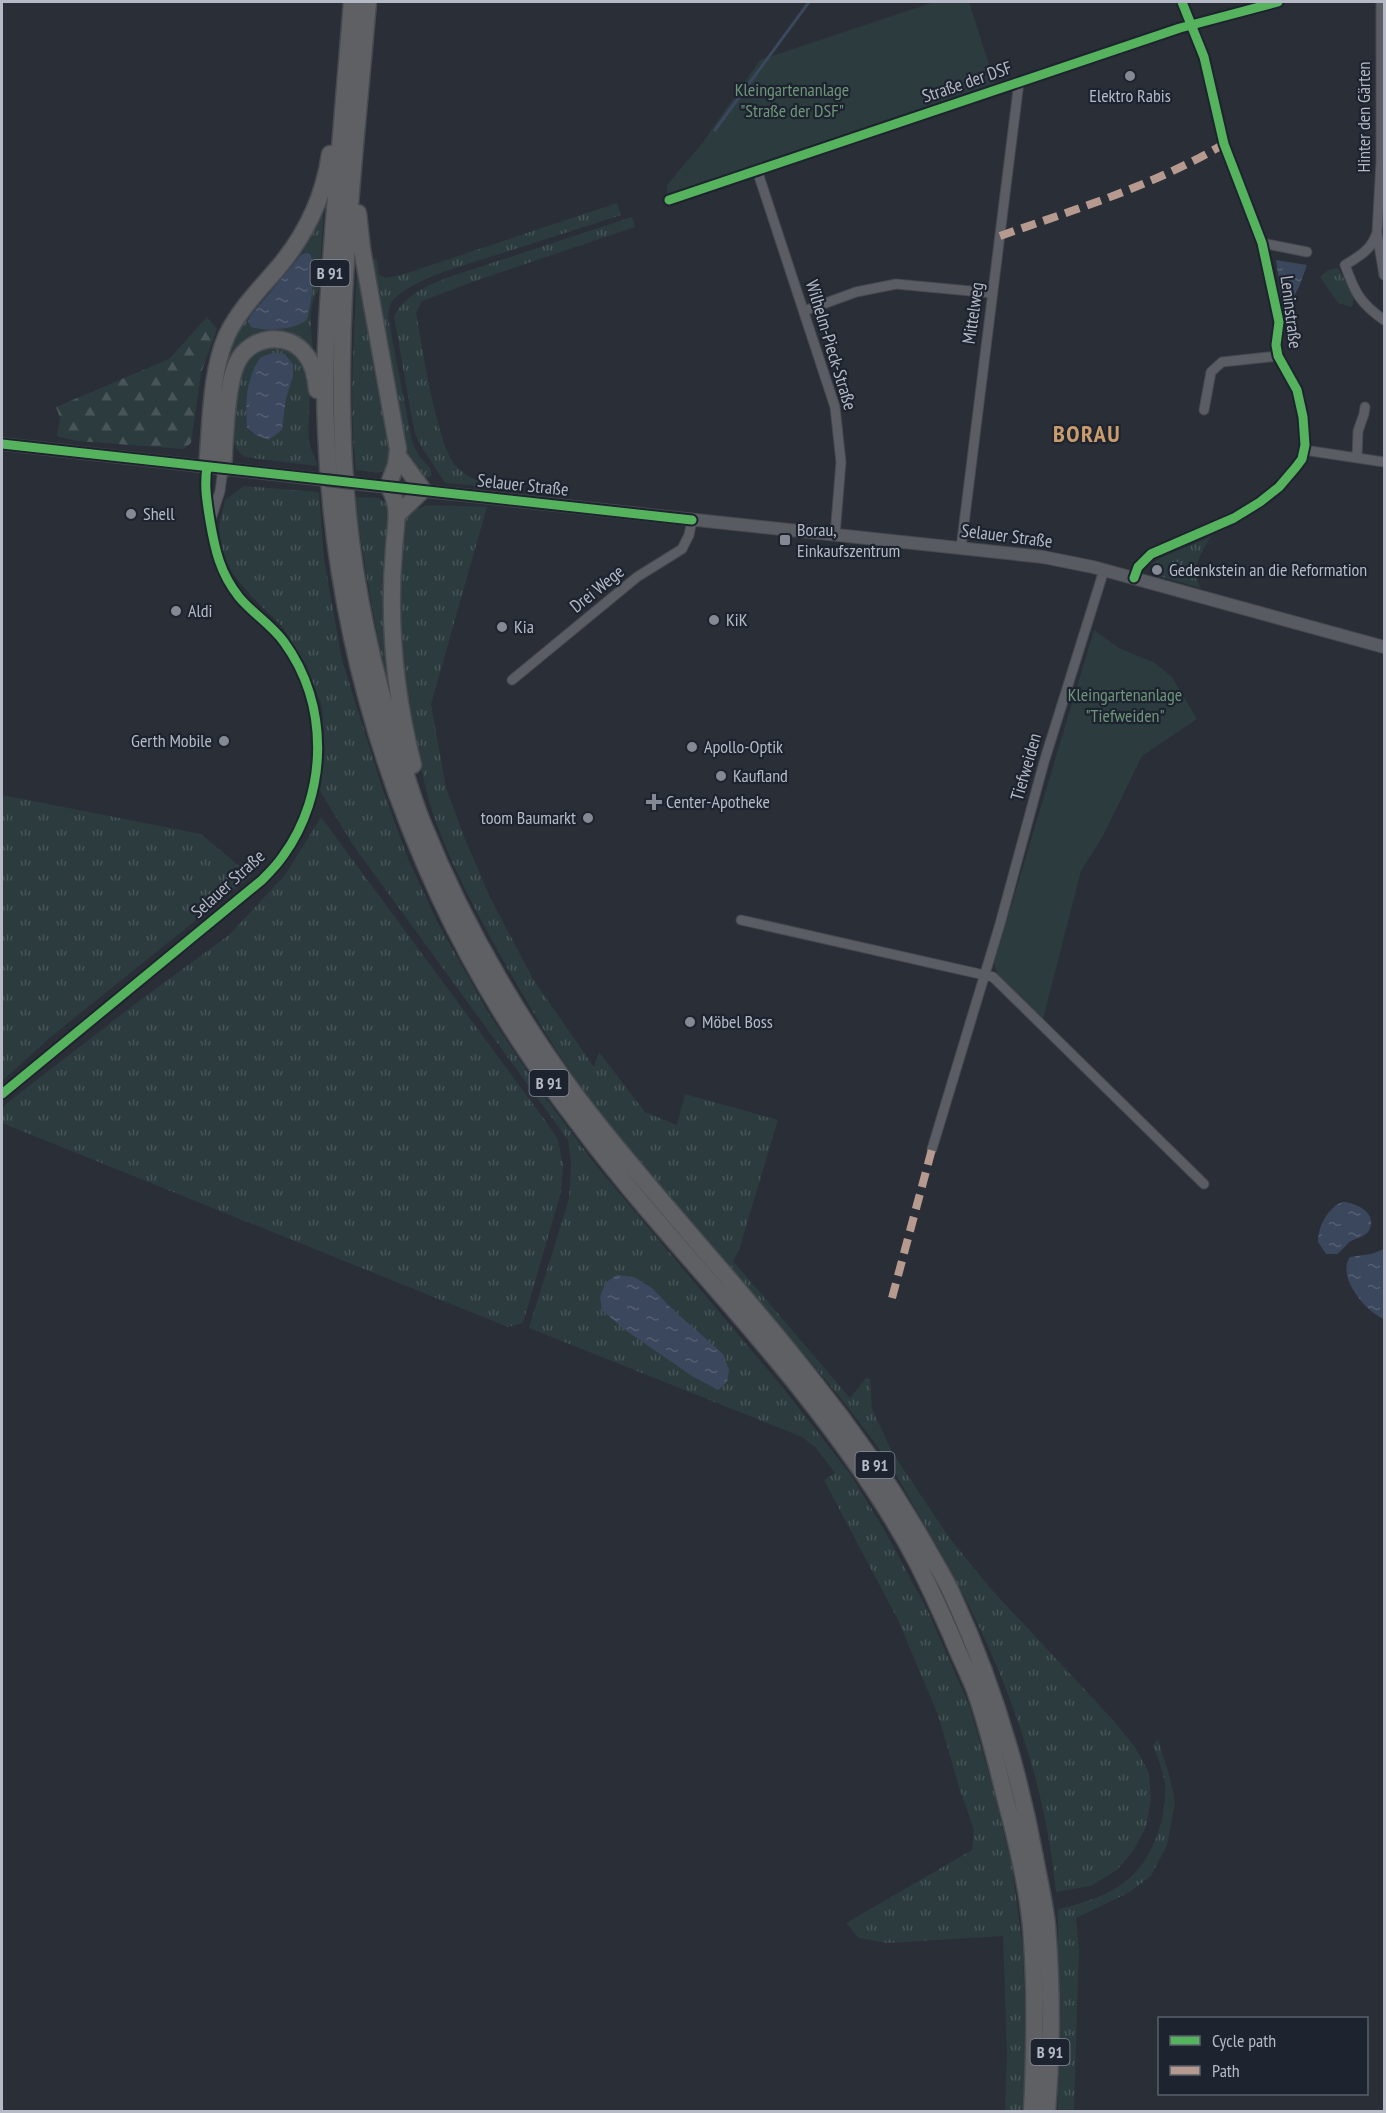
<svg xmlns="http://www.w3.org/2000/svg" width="1386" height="2113" font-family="'PT Sans Narrow',sans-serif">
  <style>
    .grass { fill: url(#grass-tufts); fill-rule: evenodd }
    .forest { fill: url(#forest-firs) }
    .garden { fill: #2b3b3e }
    .water { fill: url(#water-ripples) }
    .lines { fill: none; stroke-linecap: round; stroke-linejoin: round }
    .stream { stroke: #3b475d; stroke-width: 3 }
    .street-casing { stroke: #46494e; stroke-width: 11 }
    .secondary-casing { stroke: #46494e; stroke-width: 14 }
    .highway-casing { stroke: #474a51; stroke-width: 19 }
    .street { stroke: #5a5d64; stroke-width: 9 }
    .secondary { stroke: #585b62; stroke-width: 12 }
    .highway { stroke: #5f6064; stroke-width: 16 }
    .secondary-bridge-casing { stroke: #46494e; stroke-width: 14; stroke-linecap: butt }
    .secondary-bridge { stroke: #585b62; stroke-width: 12 }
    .quiet { stroke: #b69a8f; stroke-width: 8; stroke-dasharray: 15 8; stroke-linecap: butt }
    .cycleway-casing { stroke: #1e242f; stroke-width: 13 }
    .cycleway { stroke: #56b35d; stroke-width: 9 }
    .poi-dot { fill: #848994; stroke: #1e242f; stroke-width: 2 }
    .labels { text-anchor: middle; stroke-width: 4.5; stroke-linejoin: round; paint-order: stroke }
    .shield { fill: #1e242f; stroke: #888d99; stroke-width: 1.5 }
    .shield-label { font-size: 16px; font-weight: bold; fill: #b5bac6 }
    .street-label { font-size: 18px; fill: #b5bac6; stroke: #1e242f }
    .park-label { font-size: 18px; fill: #6e957a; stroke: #1e242f }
    .poi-label { font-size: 18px; fill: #b5bac6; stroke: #1e242f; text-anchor: start }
    .district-label { font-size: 24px; font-weight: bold; letter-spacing: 1.5px; fill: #c99c6c; stroke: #1e242f }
  </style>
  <defs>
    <pattern id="grass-tufts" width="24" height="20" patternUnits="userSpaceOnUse" patternTransform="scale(1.5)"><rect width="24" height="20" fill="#2b3b3e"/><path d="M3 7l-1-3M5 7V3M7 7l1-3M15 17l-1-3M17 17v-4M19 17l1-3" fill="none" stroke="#485558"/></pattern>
    <pattern id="forest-firs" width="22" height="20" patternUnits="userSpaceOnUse" patternTransform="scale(1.5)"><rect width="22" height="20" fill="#2b3b3e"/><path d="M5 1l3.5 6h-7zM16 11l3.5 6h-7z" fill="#485558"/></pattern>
    <pattern id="water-ripples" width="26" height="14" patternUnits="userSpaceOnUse" patternTransform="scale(1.5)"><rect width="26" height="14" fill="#3b475d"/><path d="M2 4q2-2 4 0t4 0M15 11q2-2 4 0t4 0" fill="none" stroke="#555f73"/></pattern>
  </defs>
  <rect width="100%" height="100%" fill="#2a2e36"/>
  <path class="grass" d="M617,203L621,215L446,271C429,278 401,288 391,303C389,307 389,313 388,317L412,442L419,456L430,468L432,475L429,478L424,477L405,453L370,260L377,258L379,275L386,278L401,275Z
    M324,206L319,289C307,305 311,335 314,354L265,333L225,381C222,373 225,363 228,354C242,311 279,285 303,248C312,234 318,220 324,206ZM301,255L310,296V311L251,315Z
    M632,217L635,227L475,281L422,301L416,313C422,345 437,446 456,466C466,477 479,481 492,487L445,483L419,443L414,430L394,316C406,294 427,286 449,277Z
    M357,264L391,452L387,469L378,473L356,470C348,402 355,333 357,264Z
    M1338,268L1354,297L1352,307L1338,303L1320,277L1328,270Z
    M276,346C325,357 305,406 309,442C310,449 315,456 317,464L316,466L245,457C238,453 234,446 233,438C231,422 239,368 251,357C258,349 267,348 276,346ZM251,375L293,376L286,399L282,430L269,440L256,435L247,428L246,413Z
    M244,486L319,492L324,559L342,660L383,790L409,861L438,923L488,1012L537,1086L595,1164L784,1389L851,1475L885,1531L928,1611L970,1707L993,1788L1012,1867L1023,1949L1026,2055L1024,2111H1005L1007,2054L1003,1936L887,1943L859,1938L846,1923L972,1850L974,1830L960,1790L938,1715L898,1620L824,1480L835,1473L816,1448L802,1437L529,1328L569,1199L571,1163L568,1140L353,845L320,791L325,752L322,707L307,667L282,626L252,597L232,573L222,551L219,527L225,500Z
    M355,497L379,498L389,505L393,707C377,638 364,568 355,497Z
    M427,505L487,507L431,704L446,788L465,839L490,897L533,979L594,1067L599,1052L645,1112L677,1125L685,1094L778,1120L739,1250L733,1261L850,1398L866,1378L870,1379L872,1409L892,1452L948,1536L991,1589L1114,1721L1135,1747L1149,1773L1151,1799L1146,1827L1133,1851L1117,1870L1091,1886L1056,1892C1043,1758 991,1636 922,1520C910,1500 899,1478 886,1459C840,1392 782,1329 729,1268C681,1211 631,1155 587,1095C556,1053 529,1006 503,960C475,910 446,856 429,801C424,784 421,765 418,747C407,697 399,648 400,597C400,577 396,525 412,511C414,510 424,506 427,505Z
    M1211,536C1201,555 1189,568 1201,588L1155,575L1152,572V564C1161,555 1197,544 1211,536Z
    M2,795L201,834L251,876L53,1035L2,1081Z
    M321,817L550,1127L558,1140L563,1165L561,1192L523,1323L508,1327L2,1123V1109L7,1103L135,1004L229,935L285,875Z
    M1158,1740L1170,1778L1175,1803L1167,1845L1151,1876L1128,1893L1076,1918L1079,1949L1074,2111L1058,2112V1909C1105,1898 1140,1884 1157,1835C1163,1818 1166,1803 1165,1785C1164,1772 1157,1757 1153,1745Z"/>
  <path class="forest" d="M207,317L217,329L201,373L191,443L184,449L77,441L57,436L60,418L56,407L169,359Z"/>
  <path class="garden" d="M934,2H969L995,83L667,195V185L703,142L760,60Z
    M1094,630L1119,648L1155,663L1172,677L1197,719L1142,756L1103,836L1081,871L1043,1019L997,973L994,963Z"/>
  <path class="water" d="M306,253L310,254C317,265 311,307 307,320C293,330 267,332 251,327L248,321L251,315L301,255Z
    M1276,260L1307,265L1299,287L1289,305H1282Z
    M273,353L285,354L293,365V376L286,399L282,430L269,440L256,435L247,428C245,404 246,377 261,357Z
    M1342,1202C1356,1202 1380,1214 1368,1232C1364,1237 1357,1238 1351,1241C1346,1244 1343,1250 1337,1254H1326L1318,1242C1318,1226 1328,1208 1342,1202Z
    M1384,1249V1319C1366,1312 1336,1277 1350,1257L1371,1254Z
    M617,1275L634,1277L652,1288L670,1307L723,1354L729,1370L727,1382L718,1390L692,1376L625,1330L602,1310L600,1297L605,1283Z"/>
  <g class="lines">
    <path class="stream" d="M715,130L809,2"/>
    <g class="street-casing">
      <path id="street" d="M1381,2V161L1377,233L1384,275
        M757,170L835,407L841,462L835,535
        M669,200L1180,28L1278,2
        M1376,235C1371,250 1358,257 1345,265C1355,293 1360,303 1384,320
        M1262,243L1307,252
        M804,311L856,292L896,284L992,293
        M1204,410L1211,372L1222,362L1278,356
        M1304,450L1384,462
        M1357,458L1358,431L1364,414L1365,407
        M211,519L220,491L223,469
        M961,548L1019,82
        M1134,578L1138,567L1151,554L1234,518L1260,502L1279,487L1296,467L1302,459L1305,445L1303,417L1297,390L1278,356L1276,345L1279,322L1262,243L1224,144L1204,57L1182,2
        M512,680L637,577L682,549L689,535L692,520
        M741,920L993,977L1204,1184
        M2,1094L262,880C269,873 277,865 283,856C328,794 330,705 284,642C271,624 252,613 239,597C220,573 215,550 210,521C207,502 204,486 207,467
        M932,1149L1000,924L1044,762L1104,570"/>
    </g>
    <g class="secondary-casing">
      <path id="secondary" d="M2,444L326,480
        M369,485L1043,557L1093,567L1384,647"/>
    </g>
    <g class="highway-casing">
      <path id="highway" d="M352,2C346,75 340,148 334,221C329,290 323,359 326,429C332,591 371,750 440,898C477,978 525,1054 579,1124C648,1217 730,1300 802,1391C844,1444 887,1504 918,1564C930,1588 941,1612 952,1637C959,1655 968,1672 975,1690C988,1727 997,1764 1006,1801C1017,1842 1027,1885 1031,1926C1036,1987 1035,2050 1032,2112
        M368,2C355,155 335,310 344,464C349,564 370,663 400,758C408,780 414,803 423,824C465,929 527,1035 597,1123C667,1211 744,1292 813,1381C854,1432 891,1486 924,1543C933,1560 944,1576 952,1594C991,1679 1018,1766 1035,1858C1039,1881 1045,1904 1047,1926C1052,1988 1052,2050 1047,2112
        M358,213L362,249L398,449L396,465L388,486C402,507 395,526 394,549C388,621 395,695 413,765
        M207,467C211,426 210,373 227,335C239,310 259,290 277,269C305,236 324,197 330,154
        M223,469C225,441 226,386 237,363C249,336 288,330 306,355C314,365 316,377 317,390
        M398,514L423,490L398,456"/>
    </g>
    <use href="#street" class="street"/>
    <use href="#secondary" class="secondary"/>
    <use href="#highway" class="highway"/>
    <g class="secondary-bridge-casing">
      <path id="secondary-bridge" d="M326,480L369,485"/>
    </g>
    <use href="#secondary-bridge" class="secondary-bridge"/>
    <path class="quiet" d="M1000,236C1076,209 1155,185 1224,144
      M892,1298L932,1149"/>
    <g class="cycleway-casing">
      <path id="cycleway" d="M669,200L1180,28L1278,2
        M2,444L692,520
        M1134,578L1138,567L1151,554L1234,518L1260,502L1279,487L1296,467L1302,459L1305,445L1303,417L1297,390L1278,356L1276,345L1279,322L1262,243L1224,144L1204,57L1182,2
        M2,1094L262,880C269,873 277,865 283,856C328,794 330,705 284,642C271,624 252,613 239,597C220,573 215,550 210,521C207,502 204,486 207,467"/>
    </g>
    <use href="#cycleway" class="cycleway"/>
  </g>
  <g class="poi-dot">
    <circle cx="1130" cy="76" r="6"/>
    <circle cx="131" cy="514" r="6"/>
    <rect x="779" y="534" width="12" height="12" rx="3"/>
    <circle cx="1157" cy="570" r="6"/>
    <circle cx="176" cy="611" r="6"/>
    <circle cx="714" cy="620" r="6"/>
    <circle cx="502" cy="627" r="6"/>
    <circle cx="224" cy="741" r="6"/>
    <circle cx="692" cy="747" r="6"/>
    <circle cx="721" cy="776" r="6"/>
    <path d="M651 793h6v6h6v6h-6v6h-6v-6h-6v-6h6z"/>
    <circle cx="588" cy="818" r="6"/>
    <circle cx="690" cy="1022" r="6"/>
  </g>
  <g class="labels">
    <g class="shield">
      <rect x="310.5" y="260" width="39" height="26" rx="4.5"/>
      <rect x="529.5" y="1070" width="39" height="26" rx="4.5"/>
      <rect x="855.5" y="1452" width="39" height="26" rx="4.5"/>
      <rect x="1030.5" y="2039" width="39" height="26" rx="4.5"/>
    </g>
    <g class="shield-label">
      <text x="330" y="279">B 91</text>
      <text x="549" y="1089">B 91</text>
      <text x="875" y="1471">B 91</text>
      <text x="1050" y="2058">B 91</text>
    </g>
    <g class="street-label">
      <text transform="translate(967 82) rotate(-19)" y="6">Straße der DSF</text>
      <text transform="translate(1364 117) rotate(-90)" y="6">Hinter den Gärten</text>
      <text transform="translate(1291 312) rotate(83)" y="6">Leninstraße</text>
      <text transform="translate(973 313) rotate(-82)" y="6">Mittelweg</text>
      <text transform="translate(831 345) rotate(73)" y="6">Wilhelm-Pieck-Straße</text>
      <text transform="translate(523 485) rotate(6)" y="6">Selauer Straße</text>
      <text transform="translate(1007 536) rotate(7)" y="6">Selauer Straße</text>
      <text transform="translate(597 589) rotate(-39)" y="6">Drei Wege</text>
      <text transform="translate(1026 767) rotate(-74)" y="6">Tiefweiden</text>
      <text transform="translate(228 884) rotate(-42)" y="6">Selauer Straße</text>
    </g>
    <g class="park-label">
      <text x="792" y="96">Kleingartenanlage<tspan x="792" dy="21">"Straße der DSF"</tspan></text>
      <text x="1125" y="701">Kleingartenanlage<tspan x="1125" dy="21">"Tiefweiden"</tspan></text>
    </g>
    <g class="poi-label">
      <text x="1130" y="102" text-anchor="middle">Elektro Rabis</text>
      <text x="143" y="520">Shell</text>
      <text x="797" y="536">Borau,<tspan x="797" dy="21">Einkaufszentrum</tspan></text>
      <text x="1169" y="576">Gedenkstein an die Reformation</text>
      <text x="188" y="617">Aldi</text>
      <text x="726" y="626">KiK</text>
      <text x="514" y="633">Kia</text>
      <text x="212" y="747" text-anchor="end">Gerth Mobile</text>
      <text x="704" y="753">Apollo-Optik</text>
      <text x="733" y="782">Kaufland</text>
      <text x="666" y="808">Center-Apotheke</text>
      <text x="576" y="824" text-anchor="end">toom Baumarkt</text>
      <text x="702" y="1028">Möbel Boss</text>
    </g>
    <g class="district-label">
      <text x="1087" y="442">BORAU</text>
    </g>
  </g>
  <rect width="1386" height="2113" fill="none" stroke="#b5bac6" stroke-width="6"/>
  <rect x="1158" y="2017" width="210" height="78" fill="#1e242f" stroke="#5a606b" stroke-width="1.5"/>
  <rect x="1170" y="2036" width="30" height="9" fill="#56b35d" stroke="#5a606b" stroke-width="1.5"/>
  <text x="1212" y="2047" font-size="18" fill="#b5bac6">Cycle path</text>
  <rect x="1170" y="2066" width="30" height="9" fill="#b69a8f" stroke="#5a606b" stroke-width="1.5"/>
  <text x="1212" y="2077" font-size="18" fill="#b5bac6">Path</text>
</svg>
